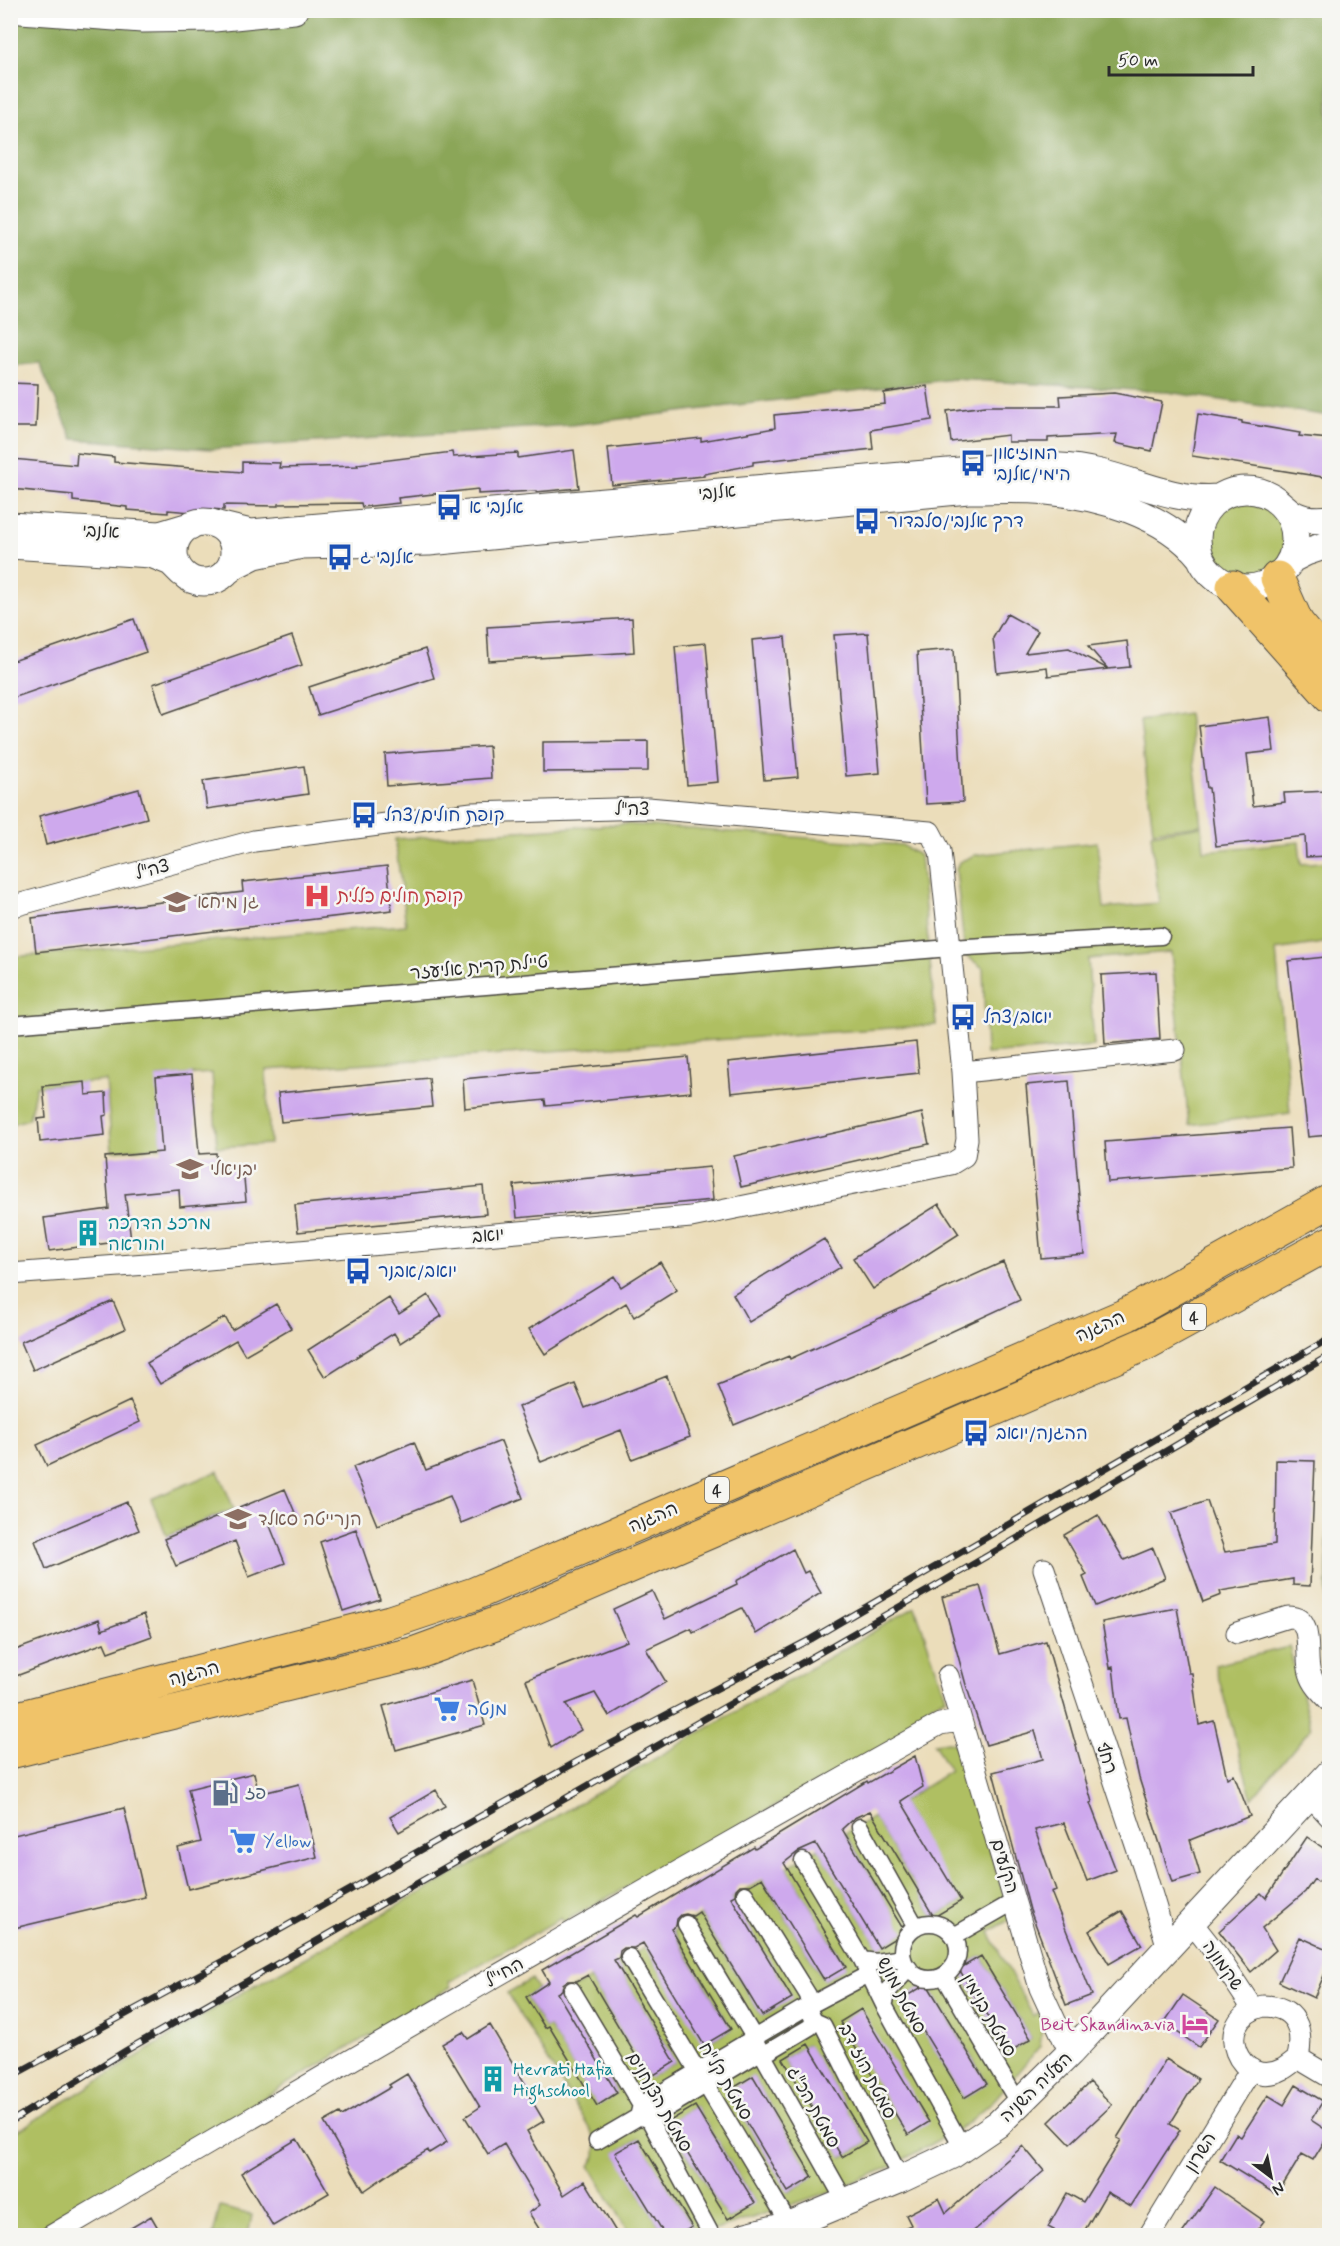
<svg xmlns="http://www.w3.org/2000/svg" width="1340" height="2246" font-family="Mynerve,'Playpen Sans Hebrew',sans-serif">
  <style>
    .green { fill: #afbf62; stroke: #6d7546; stroke-width: 1.5; fill-rule: evenodd }
    .forest { fill: #8ba658; stroke: #5b6842; stroke-width: 1.5 }
    .building { fill: #cea9ed }
    .lines { fill: none; stroke-linecap: round; stroke-linejoin: round }
    .pedestrian-casing { stroke: #484640; stroke-width: 19 }
    .minor-casing { stroke: #484640; stroke-width: 23 }
    .tertiary-casing { stroke: #484640; stroke-width: 29 }
    .trunk-casing { stroke: #484640; stroke-width: 35 }
    .pedestrian { stroke: #fff; stroke-width: 16 }
    .minor { stroke: #fff; stroke-width: 21 }
    .tertiary { stroke: #fff; stroke-width: 27 }
    .trunk { stroke: #f0c369; stroke-width: 33 }
    .rail-casing { stroke: #2b2b2b; stroke-width: 7 }
    .rail { stroke: #f6f6f2; stroke-width: 4.5; stroke-dasharray: 14; stroke-linecap: butt }
    .labels { text-anchor: middle; stroke-width: 5; stroke-linejoin: round; paint-order: stroke }
    .shield { fill: #f6f6f2; stroke: #686867; stroke-width: 1.5 }
    .shield-label { font-size: 16px; font-weight: bold; fill: #2b2b2b }
    .transit-label { font-size: 18px; fill: #164399; stroke: #f6f6f2; text-anchor: start }
    .street-label { font-size: 18px; fill: #2b2b2b; stroke: #f6f6f2 }
    .health-label { font-size: 18px; fill: #be3a42; stroke: #f6f6f2; text-anchor: start }
    .education-label { font-size: 18px; fill: #785e54; stroke: #f6f6f2; text-anchor: start }
    .culture-label { font-size: 18px; fill: #0d838f; stroke: #f6f6f2; text-anchor: start }
    .shop-label { font-size: 18px; fill: #366cbe; stroke: #f6f6f2; text-anchor: start }
    .service-label { font-size: 18px; fill: #4e5e75; stroke: #f6f6f2; text-anchor: start }
    .hotel-label { font-size: 18px; fill: #b23c85; stroke: #f6f6f2; text-anchor: end }
  </style>
  <rect width="100%" height="100%" fill="#f6f6f2"/>
  <filter id="ink" filterUnits="userSpaceOnUse"><feTurbulence type="fractalNoise" baseFrequency=".0167" numOctaves="2"/><feDisplacementMap in="SourceGraphic" scale="12" xChannelSelector="R" yChannelSelector="G"/><feConvolveMatrix kernelMatrix="1 2 1 2 8 2 1 2 1" color-interpolation-filters="sRGB"/></filter>
  <filter id="wash" filterUnits="userSpaceOnUse"><feTurbulence type="fractalNoise" baseFrequency=".008" numOctaves="4" result="noise"/><feDisplacementMap in="SourceGraphic" scale="24" xChannelSelector="R" yChannelSelector="G"/><feGaussianBlur stdDeviation="1.35" result="paint"/><feColorMatrix in="noise" values="0 0 0 0 0 0 0 0 0 0 0 0 0 0 0 0 0 1.4 0 .05"/><feComposite in="paint" operator="in"/></filter>
  <g filter="url(#wash)">
    <rect width="100%" height="100%" fill="#ebddba"/>
    <path class="green" d="M1208 539a39 39 0 1 1 78 0a39 39 0 1 1-78 0Z
      M1188,714L1202,825L1153,831L1140,721Z
      M624,824L902,845L920,856L936,1025L266,1070L270,1144L217,1147L212,1073L157,1077L162,1147L112,1151L106,1081L36,1086L29,1119L11,1124V957L406,925L395,839Z
      M1202,826L1204,851L1299,842L1301,864L1329,861V942L1276,950L1290,1113L1189,1125L1171,952L1088,959L1094,1046L986,1054L983,968L965,955L956,870L959,862L975,855L1097,842L1104,908L1159,903L1151,834Z
      M1329,1447V1631L1326,1619Z
      M218,1471L234,1509L167,1536L151,1499Z
      M915,1607L946,1697L928,1706L932,1720L563,1922L561,1918L449,1982L451,1987L31,2235L11,2236V2135L225,2002L519,1838Z
      M1289,1647L1311,1728L1252,1799L1215,1665Z
      M948,1742L953,1743L960,1753L1011,1919L989,1932L1033,2016L1040,2012L1043,2019L1040,2046L995,2099L967,2124L890,2167L832,2191L701,2235H678L692,2227L638,2139L616,2153L665,2235H631L590,2166L596,2156L597,2141L507,1993L532,1979L538,1989L526,1997L545,2028L549,2026L597,2105L617,2093L558,1996L590,1979L650,2077L675,2062L616,1964L646,1947L705,2045L731,2029L673,1931L701,1915L762,2016L791,1998L731,1898L763,1880L824,1980L846,1966L786,1867L819,1848L879,1948L904,1932L845,1833L874,1817L934,1917L960,1902L901,1802L950,1771L934,1744ZM981,1956L1031,2039L1010,2052L960,1969ZM927,1984L987,2083L964,2098L904,1998ZM807,2044L867,2142L843,2157L783,2059ZM753,2077L813,2177L789,2192L728,2092ZM695,2106L755,2202L728,2219L668,2123Z
      M220,2207L252,2215L248,2235H213Z"/>
    <path class="forest" d="M10,11H1329V416L1167,392L954,379L571,425L211,449L73,439L39,363L11,366Z"/>
    <g id="blocks">
      <path class="building" d="M10,383L38,384L36,427H10Z
        M927,386L932,420L871,430L873,449L753,462V465L704,474V476L612,485L608,448L701,438V441L775,428L774,415L885,404L884,393Z
        M1114,393L1162,402L1152,451L1115,443L1117,434L1048,438V442H1008V435L951,442L947,411L986,406H1061L1060,396Z
        M1198,414L1242,421V423L1300,433L1299,436L1329,439V478L1192,456Z
        M574,450L579,488L536,492V491L478,494V489L398,498L399,503L362,507L361,503L278,504V506L224,505V510L210,509L203,513L168,510V513L127,510V507L73,501V495L11,489L13,459L76,465L77,453L114,457V462L242,472V462L280,463L279,468L358,466L357,464L452,452L453,457L518,453V458Z
        M1007,614L1038,631L1025,653L1069,648L1108,669L1048,676L1047,667L997,673L993,638Z
        M632,618L634,652L489,661L487,627Z
        M134,619L146,652L10,699V662Z
        M868,633L880,773L846,776L834,635Z
        M292,636L302,665L163,714L153,684Z
        M785,637L798,777L764,780L752,640Z
        M1127,641L1130,667L1108,669L1088,646Z
        M706,643L718,782L687,785L675,646Z
        M425,649L434,678L318,715L309,687Z
        M954,649L963,802L926,804L917,652Z
        M1270,717L1274,751L1247,754L1253,806L1285,802L1284,793L1329,791V856L1306,857L1305,836L1216,846L1209,788H1207L1199,726Z
        M648,741V771L543,772V742Z
        M489,746L491,778L387,786L385,754Z
        M304,766L308,794L207,809L203,781Z
        M139,789L147,818L46,845L39,816Z
        M387,866L392,910L36,952L32,918L243,892L242,882Z
        M1325,957L1329,996V1135L1308,1137L1288,961Z
        M1156,972L1160,1039L1105,1044L1101,975Z
        M916,1042L919,1073L731,1093L728,1062Z
        M688,1057L691,1092L546,1106L545,1100L465,1108L463,1079Z
        M192,1074L199,1154L216,1153L217,1169L243,1167L246,1201L180,1207L179,1189L125,1194L131,1240L49,1251L44,1218L109,1209L105,1157L162,1152L156,1077Z
        M429,1078L432,1107L281,1122L278,1093Z
        M1069,1081L1084,1254L1041,1258L1026,1085Z
        M85,1082L86,1095L106,1093L107,1115L103,1116L105,1135L40,1142L38,1119L46,1118L43,1086Z
        M922,1113L929,1144L741,1187L734,1156Z
        M1289,1128L1292,1168L1108,1182L1105,1142Z
        M710,1167L713,1200L517,1218L514,1185Z
        M483,1186L486,1214L298,1232L295,1205Z
        M939,1204L959,1234L873,1289L853,1258Z
        M824,1239L841,1267L749,1322L733,1294Z
        M660,1262L677,1290L634,1317L626,1303L545,1354L529,1329L614,1276L621,1287Z
        M1003,1262L1020,1300L879,1365L734,1425L718,1385L789,1356L790,1359Z
        M428,1295L442,1316L400,1343L394,1333L325,1377L308,1350L389,1298L399,1314Z
        M113,1301L125,1329L33,1370L21,1342Z
        M276,1304L291,1328L245,1355L236,1340L160,1384L147,1363L225,1317L232,1330Z
        M667,1376L690,1437L632,1459L621,1430L541,1462L518,1407L575,1384L585,1408Z
        M130,1401L140,1422L47,1466L37,1445Z
        M501,1441L523,1498L461,1523L450,1496L377,1525L353,1467L414,1442L426,1470Z
        M1276,1460L1315,1461L1310,1586L1293,1585V1579L1220,1591L1221,1595L1203,1602L1171,1513L1207,1501L1225,1552L1275,1544Z
        M285,1489L296,1515L270,1526L285,1563L249,1577L235,1541L176,1566L164,1539Z
        M127,1502L139,1530L46,1569L35,1541Z
        M1098,1515L1124,1560L1153,1548L1165,1578L1095,1606L1083,1577L1087,1575L1064,1535Z
        M356,1529L380,1599L343,1611L320,1542Z
        M793,1549L804,1573L808,1571L821,1593L756,1634L742,1608L693,1632L691,1628L646,1649L666,1682L609,1716L595,1693L566,1704L581,1730L551,1748L526,1680L627,1641L613,1609L652,1591L665,1619L737,1584L736,1581Z
        M980,1586L1000,1654L1046,1641L1092,1802L1090,1803L1116,1870L1087,1881L1064,1823L1035,1830L1056,1890L1051,1892L1092,1995L1066,2005L1030,1910L993,1772L1043,1759L1035,1731L986,1745L966,1685L942,1597Z
        M1177,1608L1189,1673H1192L1199,1725L1214,1721L1227,1778L1234,1775L1250,1816L1190,1840L1200,1874L1172,1882L1139,1778L1126,1718L1119,1719L1113,1667L1110,1668L1102,1622Z
        M144,1614L152,1636L108,1652L104,1643L16,1676L10,1662V1652L99,1619L102,1630Z
        M472,1680L485,1725L396,1750L383,1706Z
        M915,1756L923,1787L901,1801L961,1901L934,1917L870,1811L854,1818L842,1829L905,1932L879,1948L816,1844L798,1852L784,1863L846,1967L824,1980L762,1878L750,1885H740L736,1889L735,1895L731,1897L792,1998L762,2016L699,1912L693,1916L686,1914L681,1915L677,1919L676,1926L671,1929L731,2029L704,2045L643,1943L634,1948H624L620,1951L619,1958L614,1960L675,2062L649,2078L588,1975L577,1981H567L563,1984L562,1990L557,1993L617,2093L597,2106L549,2026L545,2028L526,1997L549,1982L542,1970L636,1915L638,1917L754,1847L755,1849L867,1781L868,1783Z
        M254,1773L259,1794L299,1784L317,1857L188,1889L178,1848L201,1842L188,1789Z
        M436,1790L445,1806L399,1832L390,1817Z
        M124,1808L145,1897L10,1929V1836Z
        M1307,1837L1329,1852V1872L1318,1882L1314,1879L1305,1892L1262,1928L1276,1950L1251,1972L1219,1931L1261,1893L1266,1898Z
        M1122,1911L1142,1945L1109,1964L1089,1931Z
        M1300,1937L1329,1950V1964L1314,1998L1279,1982Z
        M981,1956L1031,2039L1009,2052L959,1969Z
        M927,1984L987,2084L964,2098L903,1998Z
        M1183,1995L1219,2019L1199,2047L1164,2023Z
        M861,2009L929,2122L908,2135L840,2022Z
        M490,2025L532,2095L529,2096L544,2121L527,2131L564,2195L585,2181L618,2235H543L529,2213L540,2205L504,2144L488,2154L465,2117L480,2107L442,2044L463,2032L468,2039Z
        M808,2044L867,2142L842,2157L783,2059Z
        M1166,2059L1198,2079L1170,2124L1180,2130L1131,2206L1107,2192L1082,2235H1063L1048,2227L1067,2193L1083,2202L1121,2140L1117,2138Z
        M407,2074L447,2142L429,2153L428,2150L396,2169L364,2191L324,2122L340,2113L342,2116L391,2087L389,2085Z
        M753,2076L813,2177L788,2192L728,2091Z
        M1090,2082L1112,2105L1070,2144L1049,2122Z
        M1296,2085L1323,2101L1311,2120L1329,2132V2134L1313,2160L1302,2154L1277,2195L1220,2160L1236,2134L1241,2137L1268,2095L1284,2105Z
        M695,2106L755,2203L728,2219L668,2122Z
        M297,2139L329,2193L273,2226L241,2173Z
        M639,2139L692,2227L678,2235H665L615,2153Z
        M1023,2146L1044,2171L969,2235H888L911,2225L906,2215L939,2198L946,2213Z
        M1215,2187L1264,2221L1253,2235H1181Z
        M151,2216L162,2235H119Z"/>
    </g>
  </g>
  <g filter="url(#ink)">
    <use href="#blocks" fill-opacity="0" stroke="#484640" stroke-width="1.5"/>
    <g class="lines">
      <g class="pedestrian-casing">
        <path id="pedestrian" d="M10,1025L950,948L1161,936
          M860,1827L916,1927
          M803,1861L862,1960L884,2005L963,2148
          M745,1894L808,1995L810,2004L808,2008L814,2021L823,2025L825,2029L901,2179
          M902 1951a28 28 0 1 1 56 0a28 28 0 1 1-56 0Z
          M686,1924L755,2039L756,2043L846,2203
          M954,1936L1015,1901
          M629,1957L790,2225
          M862,1960L876,1962L903,1958
          M944,1976L1019,2104
          M572,1990L649,2119L712,2236
          M884,2005L889,1990L909,1968
          M639,2117L649,2119L762,2051L768,2052L810,2027L814,2021
          M597,2141L638,2117L641,2105L801,2010L869,1974"/>
      </g>
      <g class="minor-casing">
        <path id="minor" d="M10,907L254,841L472,813L648,808L930,832L940,851L963,1072L967,1139L964,1156L951,1164L691,1217L174,1262L10,1274
          M963,1072L1175,1050
          M1044,1569L1144,1869L1168,1948
          M1237,1633L1288,1617C1316,1617 1304,1656 1310,1673C1313,1684 1322,1693 1330,1701
          M948,1676L1040,1988L1070,2053
          M1309,1794L1330,1817
          M1192,1923L1218,1956L1253,2009
          M1263,2006C1296,2006 1304,2029 1298,2058C1293,2062 1288,2066 1283,2069C1240,2092 1208,2021 1263,2006Z
          M1298,2058L1330,2077
          M51,2236C346,2062 642,1890 940,1724L953,1722L962,1725
          M1149,2236L1251,2069"/>
      </g>
      <g class="tertiary-casing">
        <path id="tertiary" d="M21,10L142,19L214,18L294,10
          M1197 539a49 49 0 1 1 98 0a49 49 0 1 1-98 0Z
          M1284,507C1297,520 1312,521 1330,519
          M174 552a30 30 0 1 1 60 0a30 30 0 1 1-60 0Z
          M214,524L251,533L1017,466C1043,466 1071,466 1096,472C1136,481 1177,502 1218,498
          M10,526L160,535L190,526
          M10,545L151,554L171,562L182,573
          M1292,559L1306,552L1330,544
          M226,572L235,565L255,555L302,545L429,542L968,490C994,490 1021,488 1047,491C1100,496 1165,514 1200,557
          M746,2236L790,2225L901,2179L952,2155L998,2124L1070,2053L1330,1773"/>
      </g>
      <g class="trunk-casing">
        <path id="trunk" d="M1277,578L1297,623L1330,662
          M1233,587L1330,696
          M10,1720L390,1622L474,1594L1126,1315L1330,1201
          M10,1752L416,1653L503,1621L1145,1344L1330,1243"/>
      </g>
      <use href="#pedestrian" class="pedestrian"/>
      <use href="#minor" class="minor"/>
      <use href="#tertiary" class="tertiary"/>
      <use href="#trunk" class="trunk"/>
      <g class="rail-casing">
        <path id="rail" d="M10,2077L235,1955L578,1761L811,1639L1330,1338
          M10,2122L127,2050L941,1583L1330,1355"/>
      </g>
      <use href="#rail" class="rail"/>
    </g>
  </g>
  <defs>
    <g id="bus-bare" transform="scale(2.07)"><path d="M-5-6H5V4H4V6H2V4H-2V6H-4V4H-5ZM-3.5-4V0h7V-4ZM-3.5 1.2v1.5H-2V1.2ZM2 1.2v1.5H3.5V1.2Z" fill="#1a4fb4" stroke="#f6f6f2" stroke-width="2.5" paint-order="stroke"/></g>
    <g id="hospital-bare" transform="scale(2.07)"><path d="M-5-5h3v3.5h4V-5h3V5h-3V1.5h-4V5h-3Z" fill="#e0444e" stroke="#f6f6f2" stroke-width="2.5" paint-order="stroke"/></g>
    <g id="school-bare" transform="scale(2.07)"><path d="M0-5L7-2L0 1L-7-2ZM-4 1L0 2.5L4 1V4Q0 6-4 4Z" fill="#8d6e63" stroke="#f6f6f2" stroke-width="2.5" paint-order="stroke"/></g>
    <g id="building-bare" transform="scale(2.07)"><path d="M-4-6H4V6H1V3H-1V6H-4ZM-2.5-4.3h1.7v1.8h-1.7ZM.8-4.3h1.7v1.8H.8ZM-2.5-1h1.7V.8h-1.7ZM.8-1h1.7V.8H.8Z" fill="#0f9aa8" stroke="#f6f6f2" stroke-width="2.5" paint-order="stroke"/></g>
    <g id="supermarket-bare" transform="scale(2.07)"><path d="M-6-5.5h2.5l.6 2H6L4.5 2H-2.5L-4.4-4H-6ZM-1.5 3.2a1.3 1.3 0 1 0 .1 0ZM3 3.2a1.3 1.3 0 1 0 .1 0Z" fill="#3f7fe0" stroke="#f6f6f2" stroke-width="2.5" paint-order="stroke"/></g>
    <g id="fuel-bare" transform="scale(2.07)"><path d="M-5.5-6h7V0h2V4h1.3V-2.5L3-4.5l.8-.8L6-3V5H2.5V1h-1V6h-7ZM-4.2-4.7v3.2H.2V-4.7Z" fill="#5c6f8a" stroke="#f6f6f2" stroke-width="2.5" paint-order="stroke"/></g>
    <g id="hotel-bare" transform="scale(2.07)"><path d="M-6-4.5h1.5V1H6V5H4.5V3h-9V5H-6ZM-4 0a1.8 1.8 0 1 1 3.6 0ZM.5 0V-2.5h3Q6-2.5 6 0Z" fill="#d1479c" stroke="#f6f6f2" stroke-width="2.5" paint-order="stroke"/></g>
  </defs>
  <g fill-rule="evenodd">
    <use href="#bus-bare" x="973" y="463"/>
    <use href="#bus-bare" x="449" y="507"/>
    <use href="#bus-bare" x="867" y="521"/>
    <use href="#bus-bare" x="340" y="557"/>
    <use href="#bus-bare" x="364" y="815"/>
    <use href="#hospital-bare" x="317" y="896"/>
    <use href="#school-bare" x="177" y="902"/>
    <use href="#bus-bare" x="963" y="1017"/>
    <use href="#school-bare" x="190" y="1169"/>
    <use href="#building-bare" x="88" y="1233"/>
    <use href="#bus-bare" x="358" y="1271"/>
    <use href="#bus-bare" x="976" y="1433"/>
    <use href="#school-bare" x="238" y="1519"/>
    <use href="#supermarket-bare" x="447" y="1709"/>
    <use href="#fuel-bare" x="225" y="1793"/>
    <use href="#supermarket-bare" x="243" y="1841"/>
    <use href="#hotel-bare" x="1195" y="2024"/>
    <use href="#building-bare" x="493" y="2079"/>
  </g>
  <g class="labels">
    <g class="shield">
      <rect x="1182" y="1304" width="24" height="26" rx="4.5"/>
      <rect x="705" y="1477" width="24" height="26" rx="4.5"/>
    </g>
    <g class="shield-label">
      <text x="1194" y="1323">4</text>
      <text x="717" y="1496">4</text>
    </g>
    <g class="transit-label">
      <text x="993" y="459">המוזיאון<tspan x="993" dy="21">הימי/אלנבי</tspan></text>
      <text x="469" y="513">אלנבי א</text>
      <text x="887" y="527">דרך אלנבי/סלבדור</text>
      <text x="360" y="563">אלנבי ג</text>
      <text x="384" y="821">קופת חולים/צהל</text>
      <text x="983" y="1023">יואב/צהל</text>
      <text x="378" y="1277">יואב/אבנר</text>
      <text x="996" y="1439">ההגנה/יואב</text>
    </g>
    <g class="street-label">
      <text transform="translate(717 492) rotate(-5)" y="6">אלנבי</text>
      <text transform="translate(101 531) rotate(3)" y="6">אלנבי</text>
      <text x="632" y="815">צה"ל</text>
      <text transform="translate(152 869) rotate(-15)" y="6">צה"ל</text>
      <text transform="translate(479 967) rotate(-5)" y="6">טיילת קרית אליעזר</text>
      <text transform="translate(488 1235) rotate(-5)" y="6">יואב</text>
      <text transform="translate(1100 1326) rotate(-24)" y="6">ההגנה</text>
      <text transform="translate(653 1517) rotate(-23)" y="6">ההגנה</text>
      <text transform="translate(194 1673) rotate(-15)" y="6">ההגנה</text>
      <text transform="translate(1107 1758) rotate(71)" y="6">רחף</text>
      <text transform="translate(1005 1866) rotate(73)" y="6">הקלעים</text>
      <text transform="translate(1223 1965) rotate(55)" y="6">שקמונה</text>
      <text transform="translate(504 1972) rotate(-30)" y="6">החי"ל</text>
      <text transform="translate(902 1995) rotate(62)" y="6">סמטת מונש</text>
      <text transform="translate(989 2015) rotate(60)" y="6">סמטת בנימין</text>
      <text transform="translate(868 2071) rotate(63)" y="6">סמטת הוז דב</text>
      <text transform="translate(726 2081) rotate(59)" y="6">סמטת קל"ח</text>
      <text transform="translate(1036 2087) rotate(-44)" y="6">העליה השניה</text>
      <text transform="translate(660 2102) rotate(60)" y="6">סמטת הצנחנים</text>
      <text transform="translate(814 2107) rotate(61)" y="6">סמטת הכ"ג</text>
      <text transform="translate(1200 2152) rotate(-58)" y="6">השרון</text>
    </g>
    <g class="health-label">
      <text x="337" y="902">קופת חולים כללית</text>
    </g>
    <g class="education-label">
      <text x="197" y="908">גן מיחא</text>
      <text x="210" y="1175">יבניאלי</text>
      <text x="258" y="1525">הנרייטה סאלד</text>
    </g>
    <g class="culture-label">
      <text x="108" y="1229">מרכז הדרכה<tspan x="108" dy="21">והוראה</tspan></text>
      <text x="513" y="2075">Hevrati Hafia<tspan x="513" dy="21">Highschool</tspan></text>
    </g>
    <g class="shop-label">
      <text x="467" y="1715">מנטה</text>
      <text x="263" y="1847">Yellow</text>
    </g>
    <g class="service-label">
      <text x="245" y="1799">פז</text>
    </g>
    <g class="hotel-label">
      <text x="1175" y="2030">Beit Skandinavia</text>
    </g>
  </g>
  <rect width="1340" height="2246" fill="none" stroke="#f6f6f2" stroke-width="36"/>
  <g transform="translate(1271 2177) rotate(148)" stroke="#f6f6f2" stroke-width="4.5" paint-order="stroke">
  <path d="M0-4.5L10 22L0 15L-10 22Z" fill="#2b2b2b"/>
  <text y="-9" font-size="16" font-weight="bold" text-anchor="middle" fill="#2b2b2b">N</text>
  </g>
  <path d="M1109 66v9h144v-9" fill="none" stroke="#2b2b2b" stroke-width="3"/>
  <text x="1118" y="66" font-size="18" fill="#2b2b2b" stroke="#f6f6f2" stroke-width="4.5" paint-order="stroke">50 m</text>
</svg>
